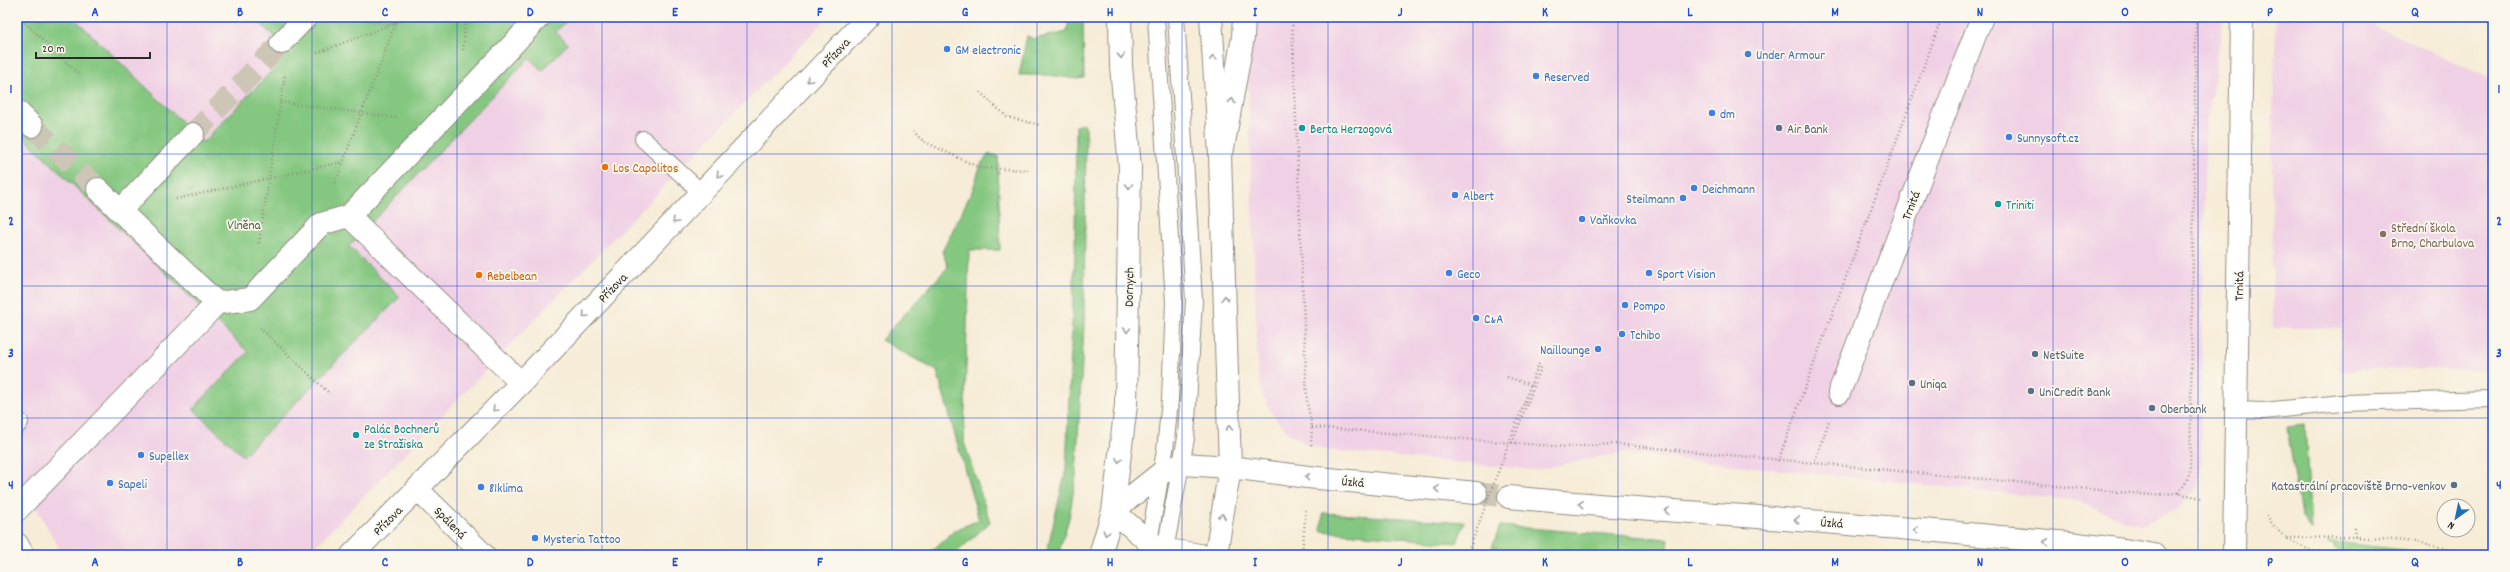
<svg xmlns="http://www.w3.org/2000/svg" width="2510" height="572" font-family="Dekko,sans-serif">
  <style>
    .built { fill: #f0d0e5 }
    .green { fill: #84c780; stroke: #587956 }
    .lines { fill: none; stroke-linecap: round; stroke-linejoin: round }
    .pedestrian-tunnel { stroke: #cdc5b5; stroke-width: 22; stroke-dasharray: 22 11; stroke-linecap: butt }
    .secondary-tunnel { stroke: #cdc5b5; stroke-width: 22; stroke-dasharray: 22 11; stroke-linecap: butt }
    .service-casing { stroke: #908c81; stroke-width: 18 }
    .pedestrian-casing { stroke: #908c81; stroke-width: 24 }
    .minor-casing { stroke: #908c81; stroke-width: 24 }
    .secondary-casing { stroke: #908c81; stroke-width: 24 }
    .path { stroke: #908c81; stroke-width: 2.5; stroke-dasharray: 1 3; stroke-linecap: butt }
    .service { stroke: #fff; stroke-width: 16 }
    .pedestrian { stroke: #fff; stroke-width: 22 }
    .minor { stroke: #fff; stroke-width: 22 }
    .secondary { stroke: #fff; stroke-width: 22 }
    .path-bridge { stroke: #908c81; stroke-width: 2.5; stroke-dasharray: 1 3; stroke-linecap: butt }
    .oneway { stroke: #a0a0a0 }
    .grid { fill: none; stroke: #1d4ed8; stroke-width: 1; stroke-opacity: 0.55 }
    .shop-dot { fill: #3f7fe0; stroke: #fbf7ec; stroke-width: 1.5 }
    .culture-dot { fill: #0f9aa8; stroke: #fbf7ec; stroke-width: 1.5 }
    .service-dot { fill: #5c6f8a; stroke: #fbf7ec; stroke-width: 1.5 }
    .food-dot { fill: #e8710a; stroke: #fbf7ec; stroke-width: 1.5 }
    .education-dot { fill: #8d6e63; stroke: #fbf7ec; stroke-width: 1.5 }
    .labels { text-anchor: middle; stroke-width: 3.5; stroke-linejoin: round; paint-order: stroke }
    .shop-label { font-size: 13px; fill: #366cbe; stroke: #fbf7ec; text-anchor: start }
    .street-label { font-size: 13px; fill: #2b2b2b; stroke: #fbf7ec }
    .culture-label { font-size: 13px; fill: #0d838f; stroke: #fbf7ec; text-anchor: start }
    .service-label { font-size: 13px; fill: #4e5e75; stroke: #fbf7ec; text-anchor: start }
    .food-label { font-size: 13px; fill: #c56008; stroke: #fbf7ec; text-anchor: start }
    .park-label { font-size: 13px; fill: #465a44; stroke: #fbf7ec }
    .education-label { font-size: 13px; fill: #785e54; stroke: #fbf7ec; text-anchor: start }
    .neatline { fill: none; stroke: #1d4ed8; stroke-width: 1.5 }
    .grid-label { font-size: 13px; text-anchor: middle; font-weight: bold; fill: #1d4ed8 }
  </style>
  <rect width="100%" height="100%" fill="#fbf7ec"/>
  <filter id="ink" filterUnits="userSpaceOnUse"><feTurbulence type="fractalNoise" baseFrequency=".025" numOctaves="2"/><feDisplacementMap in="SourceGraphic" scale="8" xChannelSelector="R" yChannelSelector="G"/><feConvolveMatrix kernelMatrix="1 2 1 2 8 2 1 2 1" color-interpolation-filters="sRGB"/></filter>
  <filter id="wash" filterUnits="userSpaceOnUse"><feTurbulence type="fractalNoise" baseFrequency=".012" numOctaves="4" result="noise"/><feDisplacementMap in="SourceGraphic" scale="16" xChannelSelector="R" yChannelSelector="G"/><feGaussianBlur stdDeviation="0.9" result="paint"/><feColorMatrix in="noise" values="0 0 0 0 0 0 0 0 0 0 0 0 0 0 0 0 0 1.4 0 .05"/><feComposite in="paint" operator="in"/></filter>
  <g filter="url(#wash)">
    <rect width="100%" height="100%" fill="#f6ecd7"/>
    <path class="built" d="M17,17H828L307,555H63L17,474Z
      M1246,17H2221V32L2205,136L2200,473L2197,488L2176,510L2144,524L2127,522L2078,501L1620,453L1535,470L1326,450L1306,444L1289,433L1275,418L1263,397L1258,372Z
      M2276,17H2356L2493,80V370L2372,369L2340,372L2341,328H2273L2272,140Z"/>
    <path class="green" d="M17,17H73L203,142L290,52L259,22L264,17H570L556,32L568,44L542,71L529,58L349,246L400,297L243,456L193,409L248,352L17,131Z
      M1069,17H1083L1084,78L1077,79L1048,75H1019L1027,36L1034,39L1067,32Z
      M1084,124L1086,128L1084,325L1076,476L1069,518L1058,555H1046L1066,470L1075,252L1076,126Z
      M989,154L998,156L1000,250H969L964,442L990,522L954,555H927L955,530L979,520L937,371L881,340L948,267L942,252L973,189L981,164Z
      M2305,425L2311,531L2301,516L2287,427Z
      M1323,513L1465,522L1457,543L1321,531Z
      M1500,526L1669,539L1667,555H1581L1492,547Z
      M2327,541L2445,555H2350L2341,552Z"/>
  </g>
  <g filter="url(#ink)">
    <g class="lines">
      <path class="pedestrian-tunnel" d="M32,126L98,189
        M193,134L281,43"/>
      <path class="secondary-tunnel" d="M1476,493L1509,497"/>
      <g class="service-casing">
        <path id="service" d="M643,139L702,193
          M2236,410L2263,411L2342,403L2493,399
          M17,426L20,422
          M1144,555L1149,542L1165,450L1170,400L1174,302L1156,17
          M1164,555L1186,438L1194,300L1176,17"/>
      </g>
      <g class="pedestrian-casing">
        <path id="pedestrian" d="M281,43L306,17
          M17,111L32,126
          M193,134L120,211L217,303
          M98,189L120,211
          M349,216L521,383
          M1839,393L1937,134
          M17,510L217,303L250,299L321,224L349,216L539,17"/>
      </g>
      <g class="minor-casing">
        <path id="minor" d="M1937,134L1982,17
          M1223,148L1243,37L1244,17
          M417,489L484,555
          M17,544L23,555
          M352,555L521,383L868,17
          M2234,555L2242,17"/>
      </g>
      <g class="secondary-casing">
        <path id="secondary" d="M1211,17L1220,155L1230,467L1216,555
          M1509,497C1655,511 1801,519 1947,532C2015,539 2086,542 2154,555
          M1113,511L1161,473L1183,464L1230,467L1308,477L1476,493
          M1113,511L1149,542L1166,550L1200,555
          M1100,555L1113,511L1126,405L1130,168L1121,66L1120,17"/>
      </g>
      <path class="path" d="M19,17L80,75
        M1292,17L1307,402L1312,427L1311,446
        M463,50L466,17
        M317,53L411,17
        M980,92L1007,117L1040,125
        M280,102L399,118
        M913,131L923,141L980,168L1030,170
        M335,183L398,17
        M176,199L342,162
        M259,243L285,74
        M260,328L330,394
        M1507,377L1531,385
        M1312,427L1566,447L1614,444L2152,495L2177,493L2202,498
        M1512,443L1542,365
        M1778,461L1942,17
        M1814,464L1829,421
        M2178,493L2185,484L2190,472L2196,17
        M2267,515C2279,539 2300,546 2323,555
        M2354,528L2355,537
        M2287,538L2355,537L2418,542L2472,555
        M1302,555L1306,508"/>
      <use href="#service" class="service"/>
      <use href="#pedestrian" class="pedestrian"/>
      <use href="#minor" class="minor"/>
      <use href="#secondary" class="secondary"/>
      <path class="path-bridge" d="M1467,555L1539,363"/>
    </g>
    <defs><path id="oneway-chevron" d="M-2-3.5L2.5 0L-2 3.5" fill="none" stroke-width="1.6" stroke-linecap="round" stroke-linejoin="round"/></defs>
    <g class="oneway">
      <use href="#oneway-chevron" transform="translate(1121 56) rotate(88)"/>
      <use href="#oneway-chevron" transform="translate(1213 58) rotate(-94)"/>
      <use href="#oneway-chevron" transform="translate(809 80) rotate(133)"/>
      <use href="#oneway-chevron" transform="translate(1232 101) rotate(-80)"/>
      <use href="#oneway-chevron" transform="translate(719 175) rotate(133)"/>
      <use href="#oneway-chevron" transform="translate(1129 186) rotate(91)"/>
      <use href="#oneway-chevron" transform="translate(675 221) rotate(134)"/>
      <use href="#oneway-chevron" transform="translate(1225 298) rotate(-92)"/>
      <use href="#oneway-chevron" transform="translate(585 315) rotate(134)"/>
      <use href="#oneway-chevron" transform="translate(1127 330) rotate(91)"/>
      <use href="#oneway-chevron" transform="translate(495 409) rotate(134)"/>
      <use href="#oneway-chevron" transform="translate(1229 428) rotate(-91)"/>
      <use href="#oneway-chevron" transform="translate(1119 460) rotate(97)"/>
      <use href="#oneway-chevron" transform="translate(1307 477) rotate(-173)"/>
      <use href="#oneway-chevron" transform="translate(1437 489) rotate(-175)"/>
      <use href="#oneway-chevron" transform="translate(1581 504) rotate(-175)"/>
      <use href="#oneway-chevron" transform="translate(1667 511) rotate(-176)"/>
      <use href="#oneway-chevron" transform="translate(1222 516) rotate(-81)"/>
      <use href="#oneway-chevron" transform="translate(1797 520) rotate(-176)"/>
      <use href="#oneway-chevron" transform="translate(1916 530) rotate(-175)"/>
      <use href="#oneway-chevron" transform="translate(1106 533) rotate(107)"/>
      <use href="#oneway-chevron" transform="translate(2046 542) rotate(-173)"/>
    </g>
  </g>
  <path class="grid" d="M167,17V555M312,17V555M457,17V555M602,17V555M747,17V555M892,17V555M1037,17V555M1182,17V555M1328,17V555M1473,17V555M1618,17V555M1763,17V555M1908,17V555M2053,17V555M2198,17V555M2343,17V555M17,154H2493M17,286H2493M17,418H2493"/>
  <g class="shop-dot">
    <circle cx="947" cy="49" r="4"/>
    <circle cx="1748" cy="54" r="4"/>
    <circle cx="1536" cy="76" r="4"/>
    <circle cx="1712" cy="113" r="4"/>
    <circle cx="2009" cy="137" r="4"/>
    <circle cx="1694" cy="188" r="4"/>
    <circle cx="1455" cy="195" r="4"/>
    <circle cx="1683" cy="198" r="4"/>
    <circle cx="1582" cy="219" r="4"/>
    <circle cx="1449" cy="273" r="4"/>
    <circle cx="1649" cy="273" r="4"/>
    <circle cx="1625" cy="305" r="4"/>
    <circle cx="1476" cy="318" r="4"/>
    <circle cx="1622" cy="334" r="4"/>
    <circle cx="1598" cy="349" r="4"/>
    <circle cx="141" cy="455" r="4"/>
    <circle cx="110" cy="483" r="4"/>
    <circle cx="481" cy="487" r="4"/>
    <circle cx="535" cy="538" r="4"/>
  </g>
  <g class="culture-dot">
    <circle cx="1302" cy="128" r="4"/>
    <circle cx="1998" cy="204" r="4"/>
    <circle cx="356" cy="435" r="4"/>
  </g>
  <g class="service-dot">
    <circle cx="1779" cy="128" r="4"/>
    <circle cx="2035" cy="354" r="4"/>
    <circle cx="1912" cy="383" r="4"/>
    <circle cx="2031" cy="391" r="4"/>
    <circle cx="2152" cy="408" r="4"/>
    <circle cx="2454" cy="485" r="4"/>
  </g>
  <g class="food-dot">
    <circle cx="605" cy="167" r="4"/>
    <circle cx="479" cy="275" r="4"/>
  </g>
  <circle class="education-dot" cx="2383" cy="234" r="4"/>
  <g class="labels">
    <g class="shop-label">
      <text x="955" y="54">GM electronic</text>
      <text x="1756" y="59">Under Armour</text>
      <text x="1544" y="81">Reserved</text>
      <text x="1720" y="118">dm</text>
      <text x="2017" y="142">Sunnysoft.cz</text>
      <text x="1702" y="193">Deichmann</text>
      <text x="1463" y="200">Albert</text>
      <text x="1675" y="203" text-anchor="end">Steilmann</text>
      <text x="1590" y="224">Vaňkovka</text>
      <text x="1457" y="278">Geco</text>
      <text x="1657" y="278">Sport Vision</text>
      <text x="1633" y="310">Pompo</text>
      <text x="1484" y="323">C&amp;A</text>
      <text x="1630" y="339">Tchibo</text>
      <text x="1590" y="354" text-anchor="end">Naillounge</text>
      <text x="149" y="460">Supellex</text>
      <text x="118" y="488">Sapeli</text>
      <text x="489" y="492">81klima</text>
      <text x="543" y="543">Mysteria Tattoo</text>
    </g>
    <g class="street-label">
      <text transform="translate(835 52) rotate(-47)" y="5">Přízova</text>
      <text transform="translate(1910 205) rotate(-69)" y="5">Trnitá</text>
      <text transform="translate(2238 286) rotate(-89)" y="5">Trnitá</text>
      <text transform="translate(612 287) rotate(-46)" y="5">Přízova</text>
      <text transform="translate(1128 287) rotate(-89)" y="5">Dornych</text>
      <text transform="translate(1353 481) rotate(5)" y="5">Úzká</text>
      <text transform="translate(387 520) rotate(-45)" y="5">Přízova</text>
      <text transform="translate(451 522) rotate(45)" y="5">Spálená</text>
      <text transform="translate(1832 522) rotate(4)" y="5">Úzká</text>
    </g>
    <g class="culture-label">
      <text x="1310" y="133">Berta Herzogová</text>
      <text x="2006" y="209">Triniti</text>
      <text x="364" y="433">Palác Bochnerů<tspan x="364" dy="15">ze Stražiska</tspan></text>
    </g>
    <g class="service-label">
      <text x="1787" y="133">Air Bank</text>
      <text x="2043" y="359">NetSuite</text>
      <text x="1920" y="388">Uniqa</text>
      <text x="2039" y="396">UniCredit Bank</text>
      <text x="2160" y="413">Oberbank</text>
      <text x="2446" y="490" text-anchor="end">Katastrální pracoviště Brno-venkov</text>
    </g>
    <g class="food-label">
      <text x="613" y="172">Los Capolitos</text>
      <text x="487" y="280">Rebelbean</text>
    </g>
    <g class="park-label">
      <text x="244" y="229">Vlněna</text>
    </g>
    <g class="education-label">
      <text x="2391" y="232">Střední škola<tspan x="2391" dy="15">Brno, Charbulova</tspan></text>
    </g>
  </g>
  <rect width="2510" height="572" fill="none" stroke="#fbf7ec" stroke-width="44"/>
  <g transform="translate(2456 518) rotate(213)"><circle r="19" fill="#fbf7ec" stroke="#a8a59f"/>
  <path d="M0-3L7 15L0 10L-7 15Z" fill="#1f6fb2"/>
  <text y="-6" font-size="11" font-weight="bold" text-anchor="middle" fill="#2b2b2b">N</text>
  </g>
  <path d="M36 52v6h114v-6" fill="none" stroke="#2b2b2b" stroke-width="2"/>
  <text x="42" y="52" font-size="12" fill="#2b2b2b" stroke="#fbf7ec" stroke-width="3" paint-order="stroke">20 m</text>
  <rect x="22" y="22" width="2466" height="528" class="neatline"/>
  <g class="grid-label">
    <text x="95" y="16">A</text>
    <text x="240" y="16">B</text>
    <text x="385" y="16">C</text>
    <text x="530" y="16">D</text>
    <text x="675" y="16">E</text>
    <text x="820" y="16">F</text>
    <text x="965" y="16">G</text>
    <text x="1110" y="16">H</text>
    <text x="1255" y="16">I</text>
    <text x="1400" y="16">J</text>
    <text x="1545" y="16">K</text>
    <text x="1690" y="16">L</text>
    <text x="1835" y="16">M</text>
    <text x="1980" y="16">N</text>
    <text x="2125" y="16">O</text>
    <text x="2270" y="16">P</text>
    <text x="2415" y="16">Q</text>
    <text x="11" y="93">1</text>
    <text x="2499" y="93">1</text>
    <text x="11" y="225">2</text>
    <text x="2499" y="225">2</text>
    <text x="11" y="357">3</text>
    <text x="2499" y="357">3</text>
    <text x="11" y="489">4</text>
    <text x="2499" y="489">4</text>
    <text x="95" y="566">A</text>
    <text x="240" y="566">B</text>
    <text x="385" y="566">C</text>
    <text x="530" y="566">D</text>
    <text x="675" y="566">E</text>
    <text x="820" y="566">F</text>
    <text x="965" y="566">G</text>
    <text x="1110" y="566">H</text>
    <text x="1255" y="566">I</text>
    <text x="1400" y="566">J</text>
    <text x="1545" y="566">K</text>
    <text x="1690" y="566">L</text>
    <text x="1835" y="566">M</text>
    <text x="1980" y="566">N</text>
    <text x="2125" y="566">O</text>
    <text x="2270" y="566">P</text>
    <text x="2415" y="566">Q</text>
  </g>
</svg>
